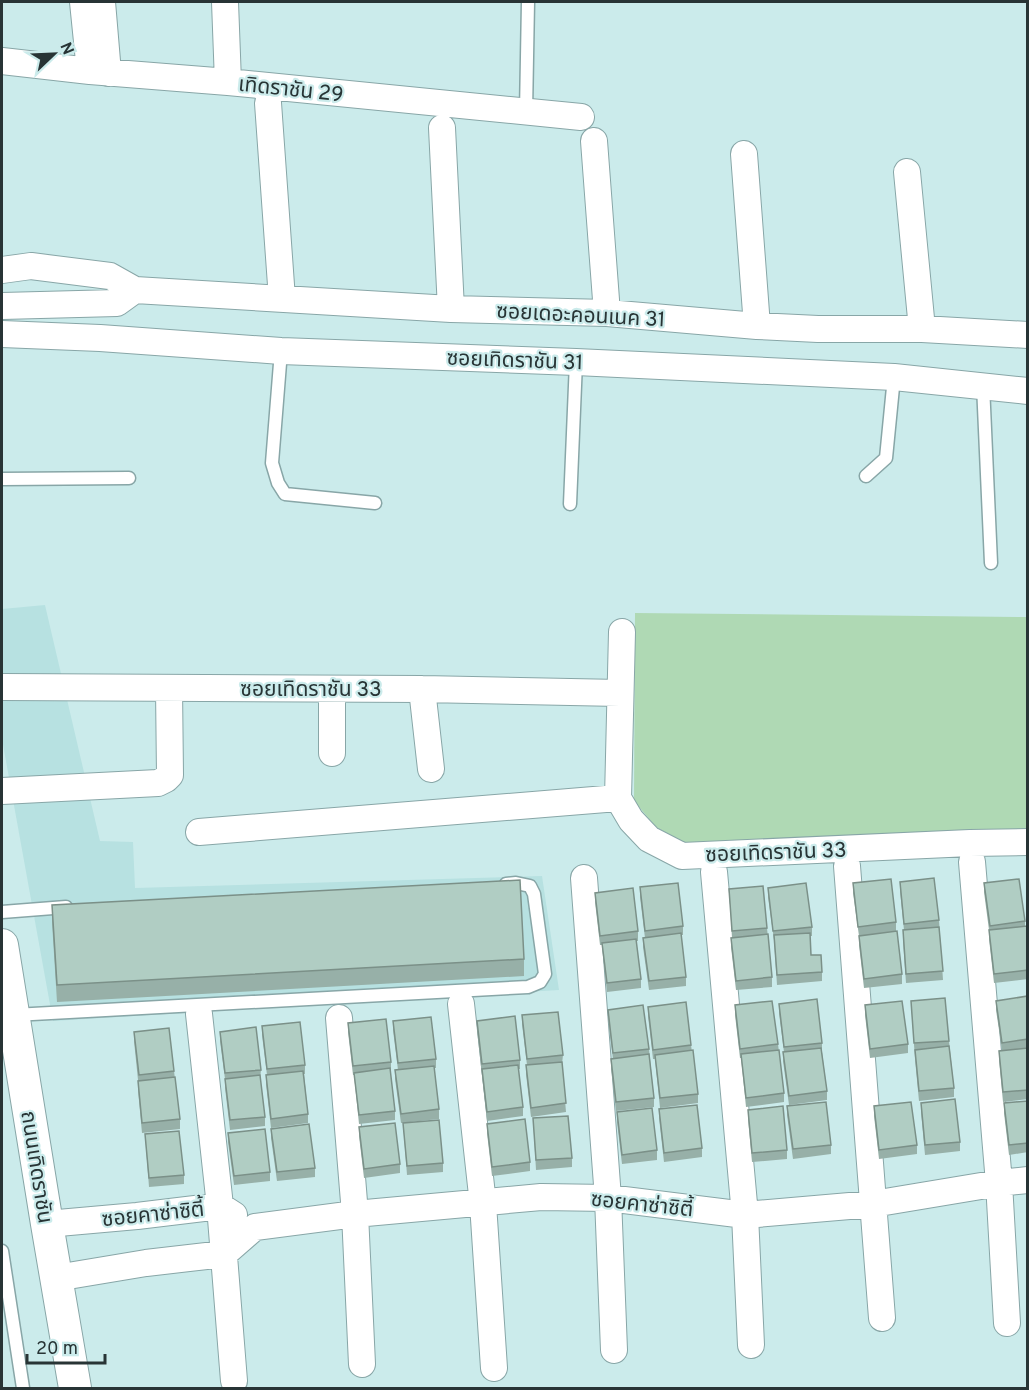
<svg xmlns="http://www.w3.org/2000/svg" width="1029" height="1390" font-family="Overpass,'Noto Sans Thai',sans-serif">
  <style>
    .built { fill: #b7e1e1 }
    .green { fill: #afd9b4 }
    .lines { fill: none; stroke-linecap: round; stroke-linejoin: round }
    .service-casing { stroke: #88a6a7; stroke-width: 15 }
    .minor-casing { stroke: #88a6a7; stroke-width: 28 }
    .tertiary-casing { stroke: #88a6a7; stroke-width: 34 }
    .service { stroke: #fff; stroke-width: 12 }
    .minor { stroke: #fff; stroke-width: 26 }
    .tertiary { stroke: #fff; stroke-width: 32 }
    .wall { fill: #97b0a8 }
    .building { fill: #b0cdc3; stroke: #7b9088; stroke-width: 1.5 }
    .labels { text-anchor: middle; stroke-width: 4.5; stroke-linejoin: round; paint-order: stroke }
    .street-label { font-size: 21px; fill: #283435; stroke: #cbebeb }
  </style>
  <rect width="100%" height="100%" fill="#cbebeb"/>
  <path class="built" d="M45,605L100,841L133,842L135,888L542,876L559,990L53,1021L2,739V609Z"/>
  <path class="green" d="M635,613L1027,617V831L686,844L656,827L634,801Z"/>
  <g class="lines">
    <g class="service-casing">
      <path id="service" d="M526,112L528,2
        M281,351L272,463L278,483L285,494L375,503
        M983,385L991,563
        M866,476L886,458L894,377
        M2,479L129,478
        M570,504L576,362
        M2,912L66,907
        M14,1015L528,987L540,982L545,974L534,894L530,886L516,883L506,884
        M2,1251L23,1388"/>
    </g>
    <g class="minor-casing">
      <path id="minor" d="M83,2L90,71
        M102,2L108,73
        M225,2L228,82
        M2,61L90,71L228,82L581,117
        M268,103L282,299
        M442,128L451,309
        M594,141L607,313
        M744,154L757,326
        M907,172L922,329
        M2,270L31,266L110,276L135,290L451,309L607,313L757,326L818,329H922L1028,335
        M2,306L117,303L135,290
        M2,334L100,338L281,351L576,362L894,377L1028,391
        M622,632L618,798L631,820L649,839L682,856L970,843L1028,842
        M2,687L422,689L620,693
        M422,689L431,769
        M332,753V689
        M2,791L158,783L166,779L170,775L169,688
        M199,832L618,798
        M972,862L999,1183L1007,1323
        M847,866L882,1318
        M714,872L745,1215L751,1345
        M584,878L608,1198L614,1350
        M461,1004L483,1204L494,1368
        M199,1014L220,1206L234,1381
        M339,1018L355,1214L362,1364
        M47,1224L137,1216L220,1206L234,1215
        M56,1278L146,1263L224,1254L255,1227L355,1214L541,1197L608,1198L745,1215L873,1204L999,1183L1028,1180"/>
    </g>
    <g class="tertiary-casing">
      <path id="tertiary" d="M2,945L47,1224L75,1388"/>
    </g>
    <use href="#service" class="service"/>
    <use href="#minor" class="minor"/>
    <use href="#tertiary" class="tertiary"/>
  </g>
  <path class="wall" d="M900,882L939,920L943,980L906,983L903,940V930H904L900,891Z
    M853,883L896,922V931L902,974V984L864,988L859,945V936L853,893Z
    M984,883L1025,921V926L1028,931V979L994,983L989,939V930L984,892Z
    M640,887L683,926V935H681L686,977V986L649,990L643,947V938H645L640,897Z
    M768,888L812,927V936H810L811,955L822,972V981L777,985L774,940L768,897Z
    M729,889L767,928L772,977V987L736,990L731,947V938H732Z
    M595,893L638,931V941H636L641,979V988L607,992L602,945H600L595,902Z
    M52,905L524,959V976L57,1002L52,922Z
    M1028,996V1099L1003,1102L999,1060V1051L1002,1050L996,1010V1001Z
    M911,1001L949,1041L954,1088V1097L919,1101L915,1059Z
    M779,1004L822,1043V1052L827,1091V1100L789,1105L783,1061L784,1052L779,1013Z
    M735,1005L778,1044L784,1093V1102L746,1107L741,1058H740L735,1015Z
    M865,1005L908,1044V1053L870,1058L865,1015Z
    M648,1007L691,1045L698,1094V1103L660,1108L655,1059H653L648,1016Z
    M608,1010L649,1049L654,1098V1107L616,1111L611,1068V1059H613L608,1019Z
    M522,1015L563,1055L562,1064L566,1112L531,1117L526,1074V1065H527L522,1024Z
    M393,1021L436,1059V1068H434L439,1109V1119L401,1123L395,1079V1070H398L393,1030Z
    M477,1021L520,1060V1069H518L523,1107V1116L487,1121L477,1030Z
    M348,1023L391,1062V1071H390L395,1111V1120L359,1124L354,1075H353L348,1032Z
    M262,1026L305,1065V1074H304L308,1114V1123L271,1128L266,1084V1075H267L262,1035Z
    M134,1032L174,1071L180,1119V1129L142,1133L138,1090V1080L134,1041Z
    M220,1032L261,1070L260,1079L265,1117V1126L230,1130L225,1088V1079L220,1041Z
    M1028,1101V1152L1009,1155L1004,1113V1103Z
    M921,1103L960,1142V1151L925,1155L921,1112Z
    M787,1106L831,1145V1154L793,1159L787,1115Z
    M874,1106L917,1145V1154L879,1159L874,1116Z
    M659,1109L702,1148V1157L664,1162L659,1118Z
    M748,1110L787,1150V1159L752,1162L748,1119Z
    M617,1112L657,1150V1160L622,1164L617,1122Z
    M533,1118L572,1158V1167L536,1170Z
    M403,1123L443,1163V1172L407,1175Z
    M487,1124L530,1162V1171L492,1176L487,1133Z
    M359,1127L400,1164V1173L364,1178L359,1136Z
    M271,1129L315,1168V1177L277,1181L271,1138Z
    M228,1133L270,1172V1181L234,1185L228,1142Z
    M145,1134L184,1175V1184L149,1187Z"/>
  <path class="building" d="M934,878L939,920L904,924L900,882Z
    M891,879L896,922L858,927L853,883Z
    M1019,879L1025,921L990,926L984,883Z
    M520,880L524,959L57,985L52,905Z
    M678,883L683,926L645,931L640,887Z
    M806,883L812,927L773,931L768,888Z
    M763,886L767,928L732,931L729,889Z
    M633,888L638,931L600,936L595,893Z
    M1027,926L1028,970L994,974L989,930Z
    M939,927L943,971L906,974L903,930Z
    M897,931L902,974L864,979L859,936Z
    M681,933L686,977L649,981L643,938Z
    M810,933L811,955H821L822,972L777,975L774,935Z
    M768,934L772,977L736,981L731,938Z
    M636,939L641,979L607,983L602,943Z
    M1028,996V1039L1002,1043L996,1001Z
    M945,998L949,1041L914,1043L911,1001Z
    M817,999L822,1043L784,1047L779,1004Z
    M772,1001L778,1044L740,1049L735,1005Z
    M902,1001L908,1044L870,1049L865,1005Z
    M686,1002L691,1045L653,1050L648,1007Z
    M643,1005L649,1049L613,1053L608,1010Z
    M558,1012L563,1055L527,1059L522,1015Z
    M515,1016L520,1060L482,1064L477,1021Z
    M431,1017L436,1059L398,1063L393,1021Z
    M386,1019L391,1062L353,1066L348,1023Z
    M300,1022L305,1065L267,1069L262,1026Z
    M256,1027L261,1070L225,1073L220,1032Z
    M169,1028L174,1071L139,1075L134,1032Z
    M949,1046L954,1088L919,1091L915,1050Z
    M821,1048L827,1091L789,1096L783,1052Z
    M1028,1048V1090L1003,1092L999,1051Z
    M693,1050L698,1094L660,1098L655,1055Z
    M779,1050L784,1093L746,1098L741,1054Z
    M649,1054L654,1098L616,1102L611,1059Z
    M562,1062L566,1103L531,1108L526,1065Z
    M518,1065L523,1107L487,1112L482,1069Z
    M434,1066L439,1109L401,1114L395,1070Z
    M390,1068L395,1111L359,1115L354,1073Z
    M303,1071L308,1114L271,1119L266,1075Z
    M260,1075L265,1117L230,1120L225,1079Z
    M175,1077L180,1119L142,1123L138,1081Z
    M955,1099L960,1142L925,1145L921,1103Z
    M1028,1101V1143L1009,1145L1004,1103Z
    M826,1102L831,1145L793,1149L787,1106Z
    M911,1102L917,1145L879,1150L874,1106Z
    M697,1105L702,1148L664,1153L659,1109Z
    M783,1106L787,1150L752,1153L748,1110Z
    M652,1108L657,1150L622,1155L617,1112Z
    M568,1116L572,1158L536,1160L533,1118Z
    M525,1119L530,1162L492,1167L487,1124Z
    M439,1120L443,1163L407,1166L403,1123Z
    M395,1123L400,1164L364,1169L359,1127Z
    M309,1124L315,1168L277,1172L271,1129Z
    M265,1129L270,1172L234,1176L228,1133Z
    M179,1131L184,1175L149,1178L145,1134Z"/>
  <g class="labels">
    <g class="street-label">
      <text transform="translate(291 89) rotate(6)" y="7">เทิดราชัน 29</text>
      <text transform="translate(581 315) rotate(3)" y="7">ซอยเดอะคอนเนค 31</text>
      <text transform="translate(515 360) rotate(2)" y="7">ซอยเทิดราชัน 31</text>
      <text x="311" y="696">ซอยเทิดราชัน 33</text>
      <text transform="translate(776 852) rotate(-2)" y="7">ซอยเทิดราชัน 33</text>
      <text transform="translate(37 1167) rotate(81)" y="7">ถนนเทิดราชัน</text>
      <text transform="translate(642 1204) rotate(6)" y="7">ซอยคาซ่าซิตี้</text>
      <text transform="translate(153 1214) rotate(-6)" y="7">ซอยคาซ่าซิตี้</text>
    </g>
  </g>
  <rect width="1029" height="1390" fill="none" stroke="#283435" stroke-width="6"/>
  <g transform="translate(54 54) rotate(67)" stroke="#cbebeb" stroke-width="4.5" paint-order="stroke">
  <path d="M0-4.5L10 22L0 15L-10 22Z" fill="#283435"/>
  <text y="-9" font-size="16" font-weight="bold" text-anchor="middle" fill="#283435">N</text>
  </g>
  <path d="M27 1354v9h78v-9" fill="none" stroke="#283435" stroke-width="3"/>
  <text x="36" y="1354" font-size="18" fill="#283435" stroke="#cbebeb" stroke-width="4.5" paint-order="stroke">20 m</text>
</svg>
